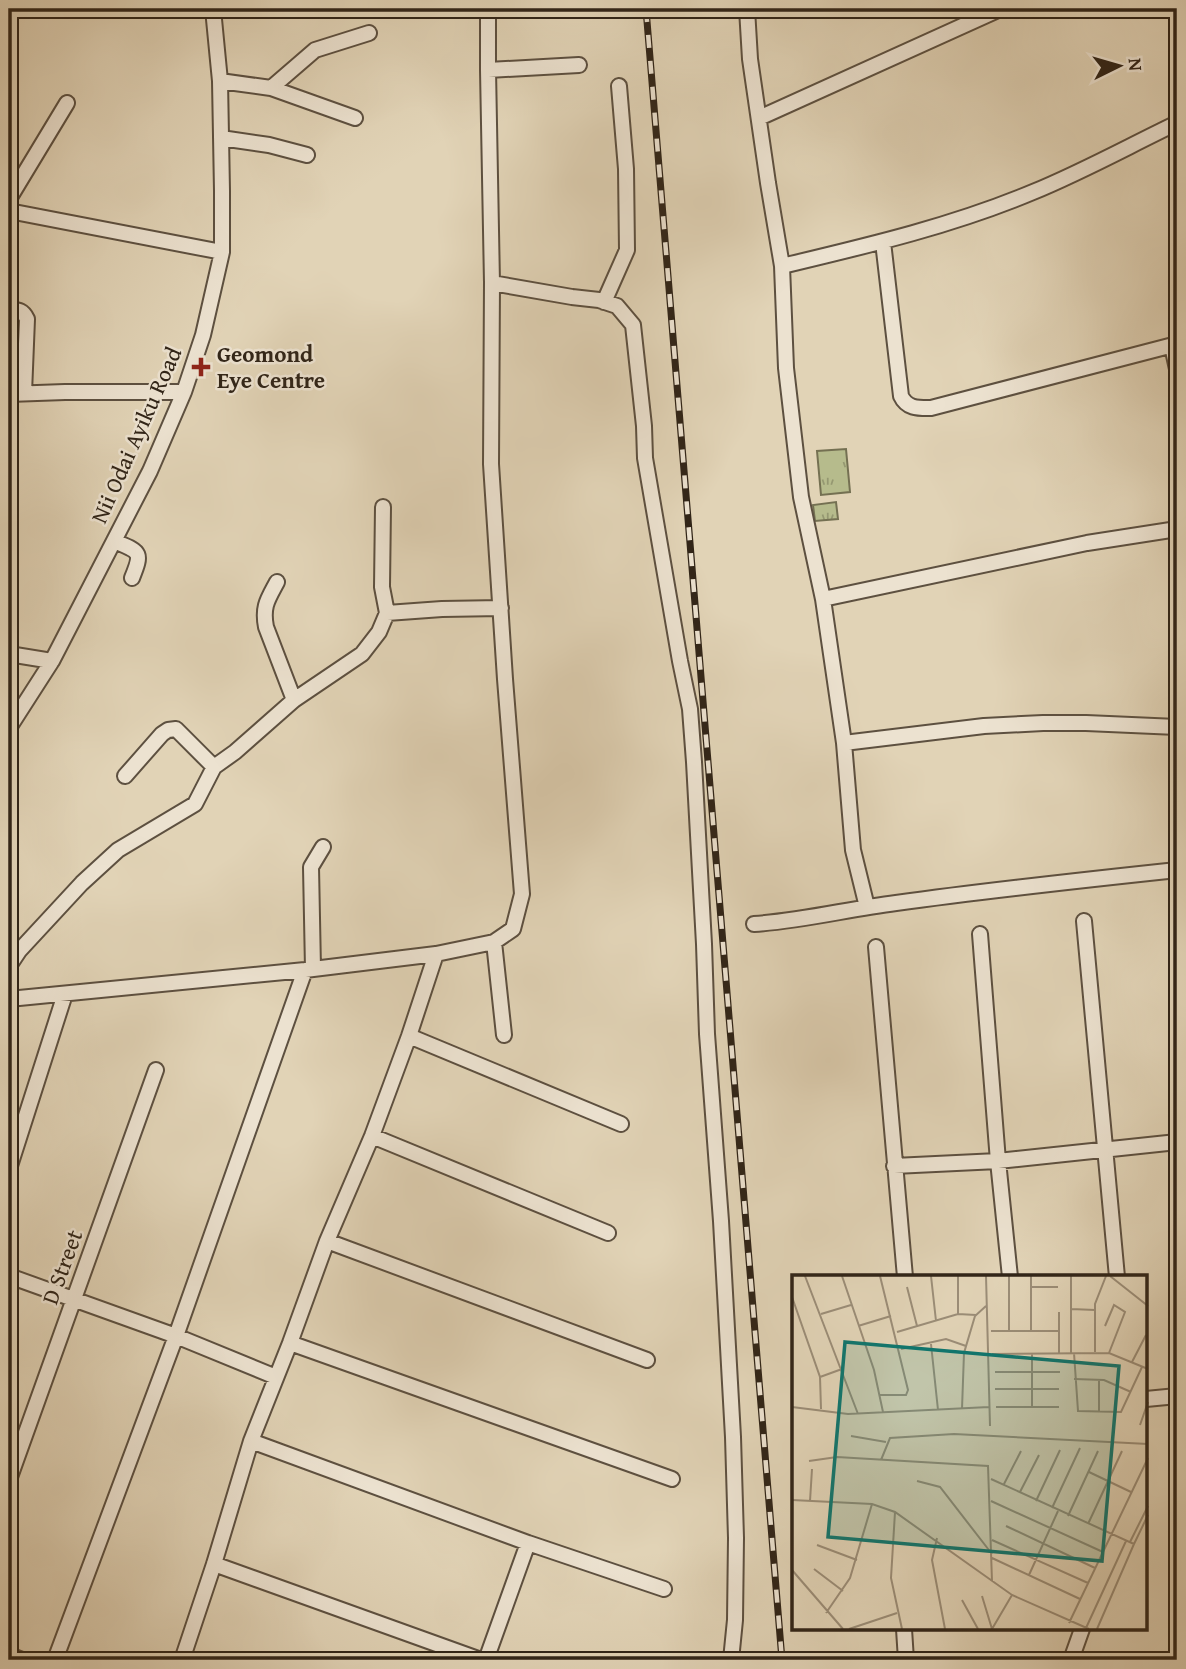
<svg xmlns="http://www.w3.org/2000/svg" width="1186" height="1669" font-family="'Gentium Book Plus',serif">
  <style>
    .park { fill: url(#park-tufts); stroke: #747052; stroke-width: 2 }
    .lines { fill: none; stroke-linecap: round; stroke-linejoin: round }
    .minor-casing { stroke: #5d5040; stroke-width: 18 }
    .minor { stroke: #ece2d0; stroke-width: 14 }
    .rail-casing { stroke: #312518; stroke-width: 7 }
    .rail { stroke: #ece2d0; stroke-width: 4.5; stroke-dasharray: 13; stroke-linecap: butt }
    .poi-dot { fill: #8f2418; stroke: #ece2d0; stroke-width: 2.5 }
    .labels { text-anchor: middle; stroke-width: 5; stroke-linejoin: round; paint-order: stroke }
    .poi-label { font-size: 23px; font-weight: bold; fill: #312518; stroke: #ece2d0; text-anchor: start }
    .street-label { font-size: 23px; fill: #312518; stroke: #ece2d0 }
    .inset-road { fill: none; stroke: #9b8d77; stroke-width: 2 }
    .view { fill: #0f766e; fill-opacity: 0.15; stroke: #0f766e; stroke-width: 3.5 }
    .inset-edge { fill: none; stroke: #312518; stroke-width: 3.5 }
  </style>
  <defs>
    <pattern id="park-tufts" width="24" height="20" patternUnits="userSpaceOnUse" patternTransform="scale(1.75)"><rect width="24" height="20" fill="#b6bb8c"/><path d="M3 7l-1-3M5 7V3M7 7l1-3M15 17l-1-3M17 17v-4M19 17l1-3" fill="none" stroke="#959871"/></pattern>
  </defs>
  <rect width="100%" height="100%" fill="#e1d3b6"/>
  <filter id="stains"><feTurbulence type="fractalNoise" baseFrequency=".00286" numOctaves="4"/><feColorMatrix values="0 0 0 0 .2 0 0 0 0 .09 0 0 0 0 .02 0 0 0 .5 -.17"/></filter>
  <radialGradient id="worn" r=".72"><stop offset=".6" stop-color="#630" stop-opacity="0"/><stop offset="1" stop-color="#630" stop-opacity=".3"/></radialGradient>
  <path class="park" d="M846,449L850,492L821,495L817,451Z
    M836,502L838,519L815,521L813,505Z"/>
  <g class="lines">
    <g class="minor-casing">
      <path id="minor" d="M747,9L750,59L768,183L782,266L786,368L801,497L823,599L844,743L853,850L867,907
        M488,70L579,65
        M220,81L271,88L355,118
        M271,88L315,50L369,33
        M759,118L1000,9
        M221,138L269,145L307,155
        M9,199L67,103
        M9,211L222,252
        M883,242L901,396C907,409 919,408 931,408L1177,344
        M782,266C866,246 952,226 1033,192C1082,172 1129,146 1177,123
        M492,283L572,297L599,300L617,306L633,325L644,426L645,458L680,661L690,709L694,762L704,944L707,1034L721,1221L733,1437L736,1538L735,1620L731,1660
        M604,302L627,250L626,169L619,86
        M9,309C18,310 23,310 27,319L24,393
        M1172,346L1177,369
        M9,394L65,392H184
        M114,541C140,552 143,551 132,578
        M277,582C268,599 262,606 266,627L294,700
        M823,599L1087,543L1177,529
        M387,613L442,609L501,608
        M9,654L52,661
        M9,728L52,661L150,471L184,392L203,335L222,252V191L220,81L213,9
        M844,743L984,726L1043,723H1086L1177,727
        M125,776L162,734L168,730L176,729L214,767
        M1084,921L1117,1277
        M754,924C802,921 848,909 896,903C990,890 1083,880 1177,870
        M980,934L998,1161L1010,1277
        M494,942L504,1035
        M876,947L905,1277
        M9,966L19,951L82,883L118,850L195,804L214,767L235,752L294,700L362,654L379,632L387,613L382,587L383,507
        M313,969L311,867L323,847
        M9,999L305,970L436,954L494,942L513,929L522,894L505,679L491,464L492,283L488,70V9
        M409,1036L621,1124
        M372,1136L608,1233
        M894,1166L998,1161L1177,1142
        M9,1169L65,994
        M327,1241L647,1360
        M9,1276L176,1336L276,1377
        M290,1343L672,1479
        M1146,1399L1177,1396
        M251,1441L528,1543L664,1589
        M9,1480L156,1070
        M214,1564L481,1660
        M904,1629L906,1660
        M9,1655L22,1660
        M55,1660L176,1336L305,970
        M182,1660L214,1564L251,1441L290,1343L327,1241L372,1136L409,1036L436,954
        M486,1660L528,1543
        M1071,1660L1082,1629"/>
    </g>
    <use href="#minor" class="minor"/>
    <g class="rail-casing">
      <path id="rail" d="M646,9L782,1660"/>
    </g>
    <use href="#rail" class="rail"/>
  </g>
  <path class="poi-dot" d="M197.5 356.5h7v7h7v7h-7v7h-7v-7h-7v-7h7z"/>
  <g class="labels">
    <g class="poi-label">
      <text x="217" y="362">Geomond<tspan x="217" dy="26">Eye Centre</tspan></text>
    </g>
    <g class="street-label">
      <text transform="translate(136 435) rotate(-66)" y="8">Nii Odai Ayiku Road</text>
      <text transform="translate(62 1267) rotate(-70)" y="8">D Street</text>
    </g>
  </g>
  <g transform="translate(792 1275)">
    <rect width="355" height="355" fill="#e1d3b6"/>
    <path class="inset-road" d="M13,1L66,139M50,1L82,95L91,137M88,1L116,115L114,120H88M139,1L144,46M194,1L198,151M279,1V78M318,1L356,31M115,12L125,51M238,12H266M0,22L28,102L29,134M279,34L303,35M267,37V78M29,39L59,30M166,39V1M66,51L99,41M313,51L322,30L333,37L317,78M199,56H266M105,57L166,39L184,40M217,57V1M239,57V1M139,69L146,135M109,74L154,64L174,71M303,77V29L314,1M282,78L286,136L329,137L350,92M200,79L317,78L356,94M240,79V132M340,87L354,60M203,97H268M28,102L50,94M282,104L312,105L339,117M307,105V137M203,114H267M0,132L56,139L197,132M204,132H267M170,134L172,78L183,41L194,31M348,150L356,127M59,161L94,167M89,185L98,163L162,159L356,169M17,186L45,182L196,191L200,306M297,197L339,217M199,204L342,269L305,354M125,206L148,212L200,279M212,209L229,176M228,217L247,180M0,225L80,229L103,237L220,320L297,354M18,226L20,194M199,226L311,277M244,226L268,175M260,233L288,173M103,237L99,303L110,354M276,241L306,176M296,249L330,176M214,251L303,293M145,263L140,285L153,354M200,265L296,308M338,267L356,231M342,269L356,240M25,270L65,285M200,283L288,324M22,294L51,316M0,295L51,354M237,300L266,236M190,321L200,354M170,325L186,354M34,338L58,303L80,229M277,348L356,183M294,353L334,266M57,354L105,338M200,354L220,320"/>
    <path class="view" d="M53,67L327,91L310,286L36,262Z"/>
    <rect width="355" height="355" class="inset-edge"/>
  </g>
  <rect width="1186" height="1669" fill="none" stroke="#e1d3b6" stroke-width="35"/>
  <rect x="10" y="10" width="1165" height="1648" fill="none" stroke="#312518" stroke-width="3.5"/>
  <rect x="18" y="18" width="1151" height="1634" fill="none" stroke="#312518" stroke-width="2"/>
  <g transform="translate(1119 66) rotate(85)" stroke="#ece2d0" stroke-width="5" paint-order="stroke">
  <path d="M0-5L12 26L0 18L-12 26Z" fill="#312518"/>
  <text y="-10" font-size="19" font-weight="bold" text-anchor="middle" fill="#312518">N</text>
  </g>
  <rect width="100%" height="100%" filter="url(#stains)"/>
  <rect width="100%" height="100%" fill="url(#worn)"/>
</svg>
